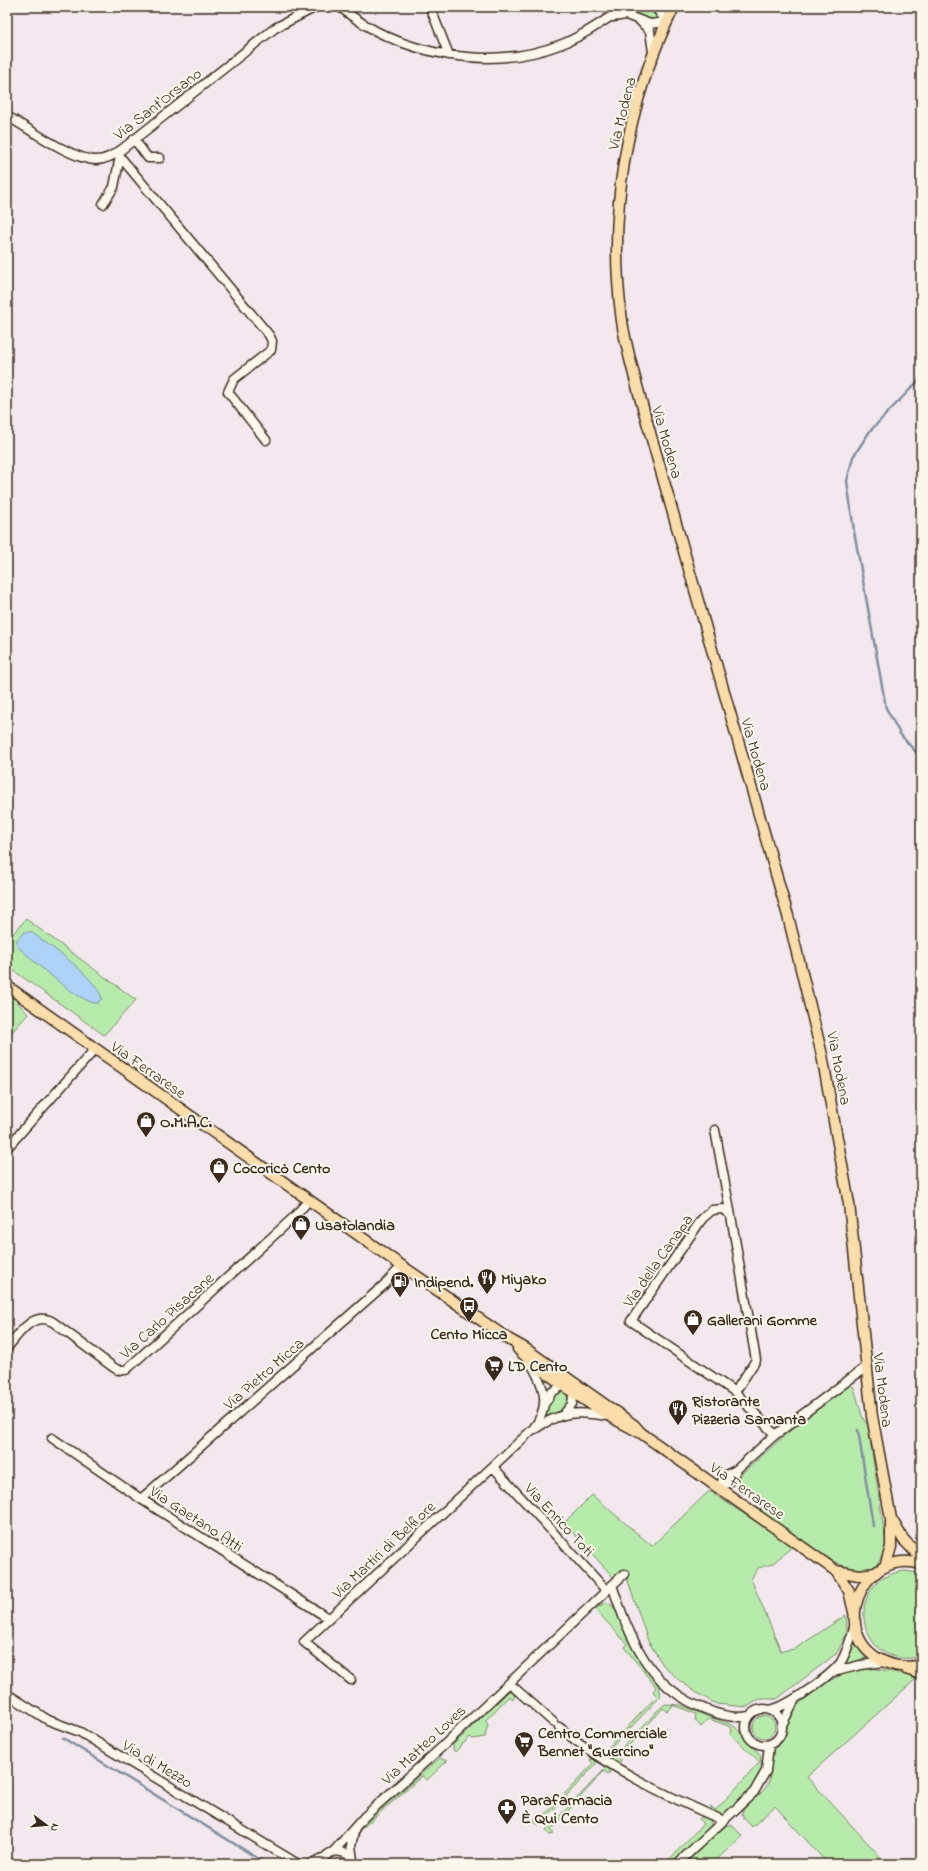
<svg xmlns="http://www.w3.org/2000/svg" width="928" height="1871" font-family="'Indie Flower',sans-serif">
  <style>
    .green { fill: #b7ebac; stroke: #798a65 }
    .water { fill: #afd3f8; stroke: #818fa1 }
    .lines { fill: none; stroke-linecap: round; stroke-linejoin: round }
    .stream { stroke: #818fa1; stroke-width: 2.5 }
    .minor-casing { stroke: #3b2a1e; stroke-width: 11 }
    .major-casing { stroke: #3b2a1e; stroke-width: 13 }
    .minor { stroke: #fbf7ec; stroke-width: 8 }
    .major { stroke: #fbddab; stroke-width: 10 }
    .labels { text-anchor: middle; stroke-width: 4; stroke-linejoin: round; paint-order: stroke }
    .street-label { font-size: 16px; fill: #3b2a1e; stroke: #fbf7ec }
    .poi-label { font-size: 16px; font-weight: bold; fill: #3b2a1e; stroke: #fbf7ec; text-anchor: start }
  </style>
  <rect width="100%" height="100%" fill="#f3e8ee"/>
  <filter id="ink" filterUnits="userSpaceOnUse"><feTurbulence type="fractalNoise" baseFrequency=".025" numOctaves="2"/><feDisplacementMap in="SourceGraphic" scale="8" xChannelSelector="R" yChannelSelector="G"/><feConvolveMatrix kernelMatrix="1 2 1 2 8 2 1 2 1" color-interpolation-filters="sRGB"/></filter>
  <g filter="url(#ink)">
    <path class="green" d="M632,7C642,7 656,5 658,18L648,20L626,11Z
      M26,919L136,1000L104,1035L7,966V941Z
      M7,992C15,998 21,1007 28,1014L7,1038Z
      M849,1385L854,1387L862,1416L868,1426L886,1543C876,1594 832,1561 807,1544C792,1533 778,1523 763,1514L760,1503L737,1485L740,1475L816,1408Z
      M558,1390C567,1392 572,1401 564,1409C560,1413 550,1416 544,1419L550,1396Z
      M709,1491L793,1546L772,1564L758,1568L751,1579L781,1651L795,1649L846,1615L847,1632L837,1653L777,1699H760L747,1707L716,1704L697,1693L680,1681L663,1665L648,1641L625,1572L614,1578L564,1523L592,1495L652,1546Z
      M904,1571L921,1573V1656C859,1674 839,1580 904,1571Z
      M606,1602L613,1606C624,1625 630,1647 643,1665C649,1674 663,1685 660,1697L606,1753H603L600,1749L602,1747L606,1750L657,1696L653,1692L656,1687L624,1647L627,1644L595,1609Z
      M854,1642L866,1658L844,1664L848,1659Z
      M872,1668L918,1677L807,1777L887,1864H828L775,1806L752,1827L744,1818L742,1813C747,1801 763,1796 768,1783C773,1772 769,1762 772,1753C774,1747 781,1745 784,1739C788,1731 786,1721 791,1713C795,1706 803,1701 809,1696C828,1680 847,1669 872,1668Z
      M509,1691H511L515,1696L513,1699L509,1696L485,1721L488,1724L485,1737L473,1739L470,1737L455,1752L453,1749V1745Z
      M665,1704L681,1705L709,1717L731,1724L740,1731L748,1743L760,1754L762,1768L753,1788L722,1816L710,1809L711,1807L716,1810L760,1762L730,1734L732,1731L731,1727L709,1719L701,1727L695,1720L696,1714L673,1705L667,1711L663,1708L618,1757L621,1761L619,1762L612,1759L657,1711Z
      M753 1727a11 11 0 1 1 22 0a11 11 0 1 1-22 0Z
      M440,1758L447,1761L427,1780L422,1776L359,1831L364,1824Z
      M592,1759H595L596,1764L539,1825L533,1821L534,1819L538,1822L593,1764L590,1760Z
      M607,1767L610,1770V1772L608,1774L604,1771L551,1830L554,1834L550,1835L546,1831L547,1829Z
      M702,1817L710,1819L711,1825L709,1828L670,1864H665L703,1824L699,1819Z
      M727,1825H732L742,1836L712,1864H684Z"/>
    <path class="water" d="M24,932H31C50,946 94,975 102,998L98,1003C83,1006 30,958 17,946L16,941Z"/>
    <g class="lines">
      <path class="stream" d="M921,378L870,431L853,457L847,481L854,531L886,708L900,734L921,758
        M858,1430L873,1526
        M63,1738L267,1864"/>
      <g class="minor-casing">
        <path id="minor" d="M340,7C399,56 491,72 562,44C585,35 605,20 625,7
          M430,7L449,55
          M613,17L626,15L650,24L667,22L655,7
          M641,22L650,31L653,52
          M7,116C28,128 73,160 96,160C106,160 113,155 121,150L275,28L316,7
          M134,139L148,158H160
          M117,153L269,335L272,341L271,350L234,379L228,392L266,440
          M103,204L114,187L120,156
          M715,1130L731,1216
          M7,1148L95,1049
          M7,1348C18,1335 33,1310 53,1322L113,1367L118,1370H126L294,1217L309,1200
          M735,1392L756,1360L731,1216L723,1209L712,1210L702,1219L631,1321L735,1392L775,1435
          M545,1403L552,1392L567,1383
          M564,1414L572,1404L574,1388
          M535,1429C561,1411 577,1411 607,1416
          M52,1438L141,1499L328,1618
          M493,1467L606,1590
          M720,1488L724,1476L736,1470L775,1435L866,1367
          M720,1488L730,1481L736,1470
          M141,1499L384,1285L402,1266
          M612,1585C630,1638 648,1687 705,1709C719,1715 734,1719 749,1716
          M833,1672L861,1665L885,1662
          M351,1680L304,1642L533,1429C552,1405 544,1385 530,1362
          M509,1683L553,1722
          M7,1694L48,1720L80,1732L298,1864
          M746 1727a18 18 0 1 1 36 0a18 18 0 1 1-36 0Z
          M770,1710C787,1707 831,1676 841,1662C848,1650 851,1637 855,1624
          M782,1725L794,1701
          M559,1727C607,1768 665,1795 722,1820
          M334,1851L365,1816L443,1746L624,1574
          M353,1860L351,1846L355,1828
          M311,1864L323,1859
          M321,1864C327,1847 348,1848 355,1864
          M677,1864L754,1792L766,1771L769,1745"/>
      </g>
      <g class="major-casing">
        <path id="major" d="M674,7C626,104 607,213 622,321C626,348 634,374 641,401L788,916L822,1055L849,1204L872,1416L891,1519V1547L885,1567
          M7,986L402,1266L510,1340L526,1349L634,1425L641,1433
          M518,1349C527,1359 539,1367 551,1376C580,1398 609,1417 641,1433L836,1571L849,1591L855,1616
          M892,1520L903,1539L921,1558
          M921,1564C859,1547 827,1638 885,1662C897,1667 909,1668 921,1665
          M836,1571L859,1575L876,1573
          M906,1669L921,1674"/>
      </g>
      <use href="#minor" class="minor"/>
      <use href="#major" class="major"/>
    </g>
  </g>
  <defs>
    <g id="shop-pin" transform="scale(1)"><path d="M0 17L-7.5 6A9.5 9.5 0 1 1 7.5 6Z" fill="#3b2a1e" stroke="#fbf7ec"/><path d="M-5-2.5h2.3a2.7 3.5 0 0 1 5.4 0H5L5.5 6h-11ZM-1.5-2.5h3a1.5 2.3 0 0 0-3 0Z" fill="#fff"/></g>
    <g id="restaurant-pin" transform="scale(1)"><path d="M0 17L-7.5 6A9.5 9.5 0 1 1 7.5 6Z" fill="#3b2a1e" stroke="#fbf7ec"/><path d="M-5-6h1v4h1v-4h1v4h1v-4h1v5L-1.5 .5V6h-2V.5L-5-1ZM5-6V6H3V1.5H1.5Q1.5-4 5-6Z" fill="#fff"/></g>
    <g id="fuel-pin" transform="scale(1)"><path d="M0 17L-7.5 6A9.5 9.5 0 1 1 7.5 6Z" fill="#3b2a1e" stroke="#fbf7ec"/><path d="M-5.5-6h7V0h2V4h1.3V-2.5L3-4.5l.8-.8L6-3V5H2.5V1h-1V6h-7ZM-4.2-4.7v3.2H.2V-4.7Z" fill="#fff"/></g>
    <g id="bus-pin" transform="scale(1)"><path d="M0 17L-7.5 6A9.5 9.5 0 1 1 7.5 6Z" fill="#3b2a1e" stroke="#fbf7ec"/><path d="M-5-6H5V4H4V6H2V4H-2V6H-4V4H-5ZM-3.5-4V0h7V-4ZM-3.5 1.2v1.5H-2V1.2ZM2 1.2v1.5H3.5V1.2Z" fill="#fff"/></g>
    <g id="supermarket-pin" transform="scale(1)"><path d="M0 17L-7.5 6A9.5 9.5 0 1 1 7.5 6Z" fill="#3b2a1e" stroke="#fbf7ec"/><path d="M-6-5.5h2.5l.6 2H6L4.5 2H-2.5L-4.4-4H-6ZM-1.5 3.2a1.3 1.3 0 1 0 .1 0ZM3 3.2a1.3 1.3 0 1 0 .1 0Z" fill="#fff"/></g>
    <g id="pharmacy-pin" transform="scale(1)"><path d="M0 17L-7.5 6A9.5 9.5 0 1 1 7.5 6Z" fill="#3b2a1e" stroke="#fbf7ec"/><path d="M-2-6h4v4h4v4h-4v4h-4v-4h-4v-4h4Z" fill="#fff"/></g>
  </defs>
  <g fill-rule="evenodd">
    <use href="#shop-pin" x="146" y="1121"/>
    <use href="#shop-pin" x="219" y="1167"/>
    <use href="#shop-pin" x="301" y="1224"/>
    <use href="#restaurant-pin" x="487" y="1278"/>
    <use href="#fuel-pin" x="400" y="1281"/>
    <use href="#bus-pin" x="469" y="1306"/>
    <use href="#shop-pin" x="693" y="1319"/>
    <use href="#supermarket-pin" x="494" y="1365"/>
    <use href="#restaurant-pin" x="678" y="1409"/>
    <use href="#supermarket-pin" x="524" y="1741"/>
    <use href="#pharmacy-pin" x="507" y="1808"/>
  </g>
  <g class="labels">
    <g class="street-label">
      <text transform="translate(157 103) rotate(-38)" y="6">Via Sant'Orsano</text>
      <text transform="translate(621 113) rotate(-76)" y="6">Via Modena</text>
      <text transform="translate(668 442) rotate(74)" y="6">Via Modena</text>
      <text transform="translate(757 754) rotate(74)" y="6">Via Modena</text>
      <text transform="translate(840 1068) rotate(79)" y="6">Via Modena</text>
      <text transform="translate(149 1069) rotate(35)" y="6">Via Ferrarese</text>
      <text transform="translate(657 1260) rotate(-55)" y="6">Via della Canapa</text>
      <text transform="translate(166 1315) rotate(-42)" y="6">Via Carlo Pisacane</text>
      <text transform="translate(263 1373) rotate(-41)" y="6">Via Pietro Micca</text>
      <text transform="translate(884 1390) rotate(83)" y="6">Via Modena</text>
      <text transform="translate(748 1490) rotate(35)" y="6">Via Ferrarese</text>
      <text transform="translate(197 1518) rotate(33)" y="6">Via Gaetano Atti</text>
      <text transform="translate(560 1519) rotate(47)" y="6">Via Enrico Toti</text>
      <text transform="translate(383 1549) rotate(-43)" y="6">Via Martiri di Belfiore</text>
      <text transform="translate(423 1744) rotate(-43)" y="6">Via Matteo Loves</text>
      <text transform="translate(158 1763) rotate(31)" y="6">Via di Mezzo</text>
    </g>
    <g class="poi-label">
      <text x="160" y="1127">O.M.A.C.</text>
      <text x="233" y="1173">Cocoricò Cento</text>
      <text x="315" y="1230">Usatolandia</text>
      <text x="501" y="1284">Miyako</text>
      <text x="414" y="1287">Indipend.</text>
      <text x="707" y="1325">Gallerani Gomme</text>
      <text x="469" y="1339" text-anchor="middle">Cento Micca</text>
      <text x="508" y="1371">LD Cento</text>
      <text x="692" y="1406">Ristorante<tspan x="692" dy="18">Pizzeria Samanta</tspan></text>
      <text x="538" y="1738">Centro Commerciale<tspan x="538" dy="18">Bennet "Guercino"</tspan></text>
      <text x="521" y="1805">Parafarmacia<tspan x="521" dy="18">È Qui Cento</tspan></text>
    </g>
  </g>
  <rect width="928" height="1871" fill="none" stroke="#fbf7ec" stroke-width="24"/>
  <rect x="12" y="12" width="904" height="1847" fill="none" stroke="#3b2a1e" stroke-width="1.5" filter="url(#ink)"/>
  <g transform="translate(46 1825) rotate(106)" stroke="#fbf7ec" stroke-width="3" paint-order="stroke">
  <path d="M0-3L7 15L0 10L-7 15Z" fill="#3b2a1e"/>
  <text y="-6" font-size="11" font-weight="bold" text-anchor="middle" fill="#3b2a1e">N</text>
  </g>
</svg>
